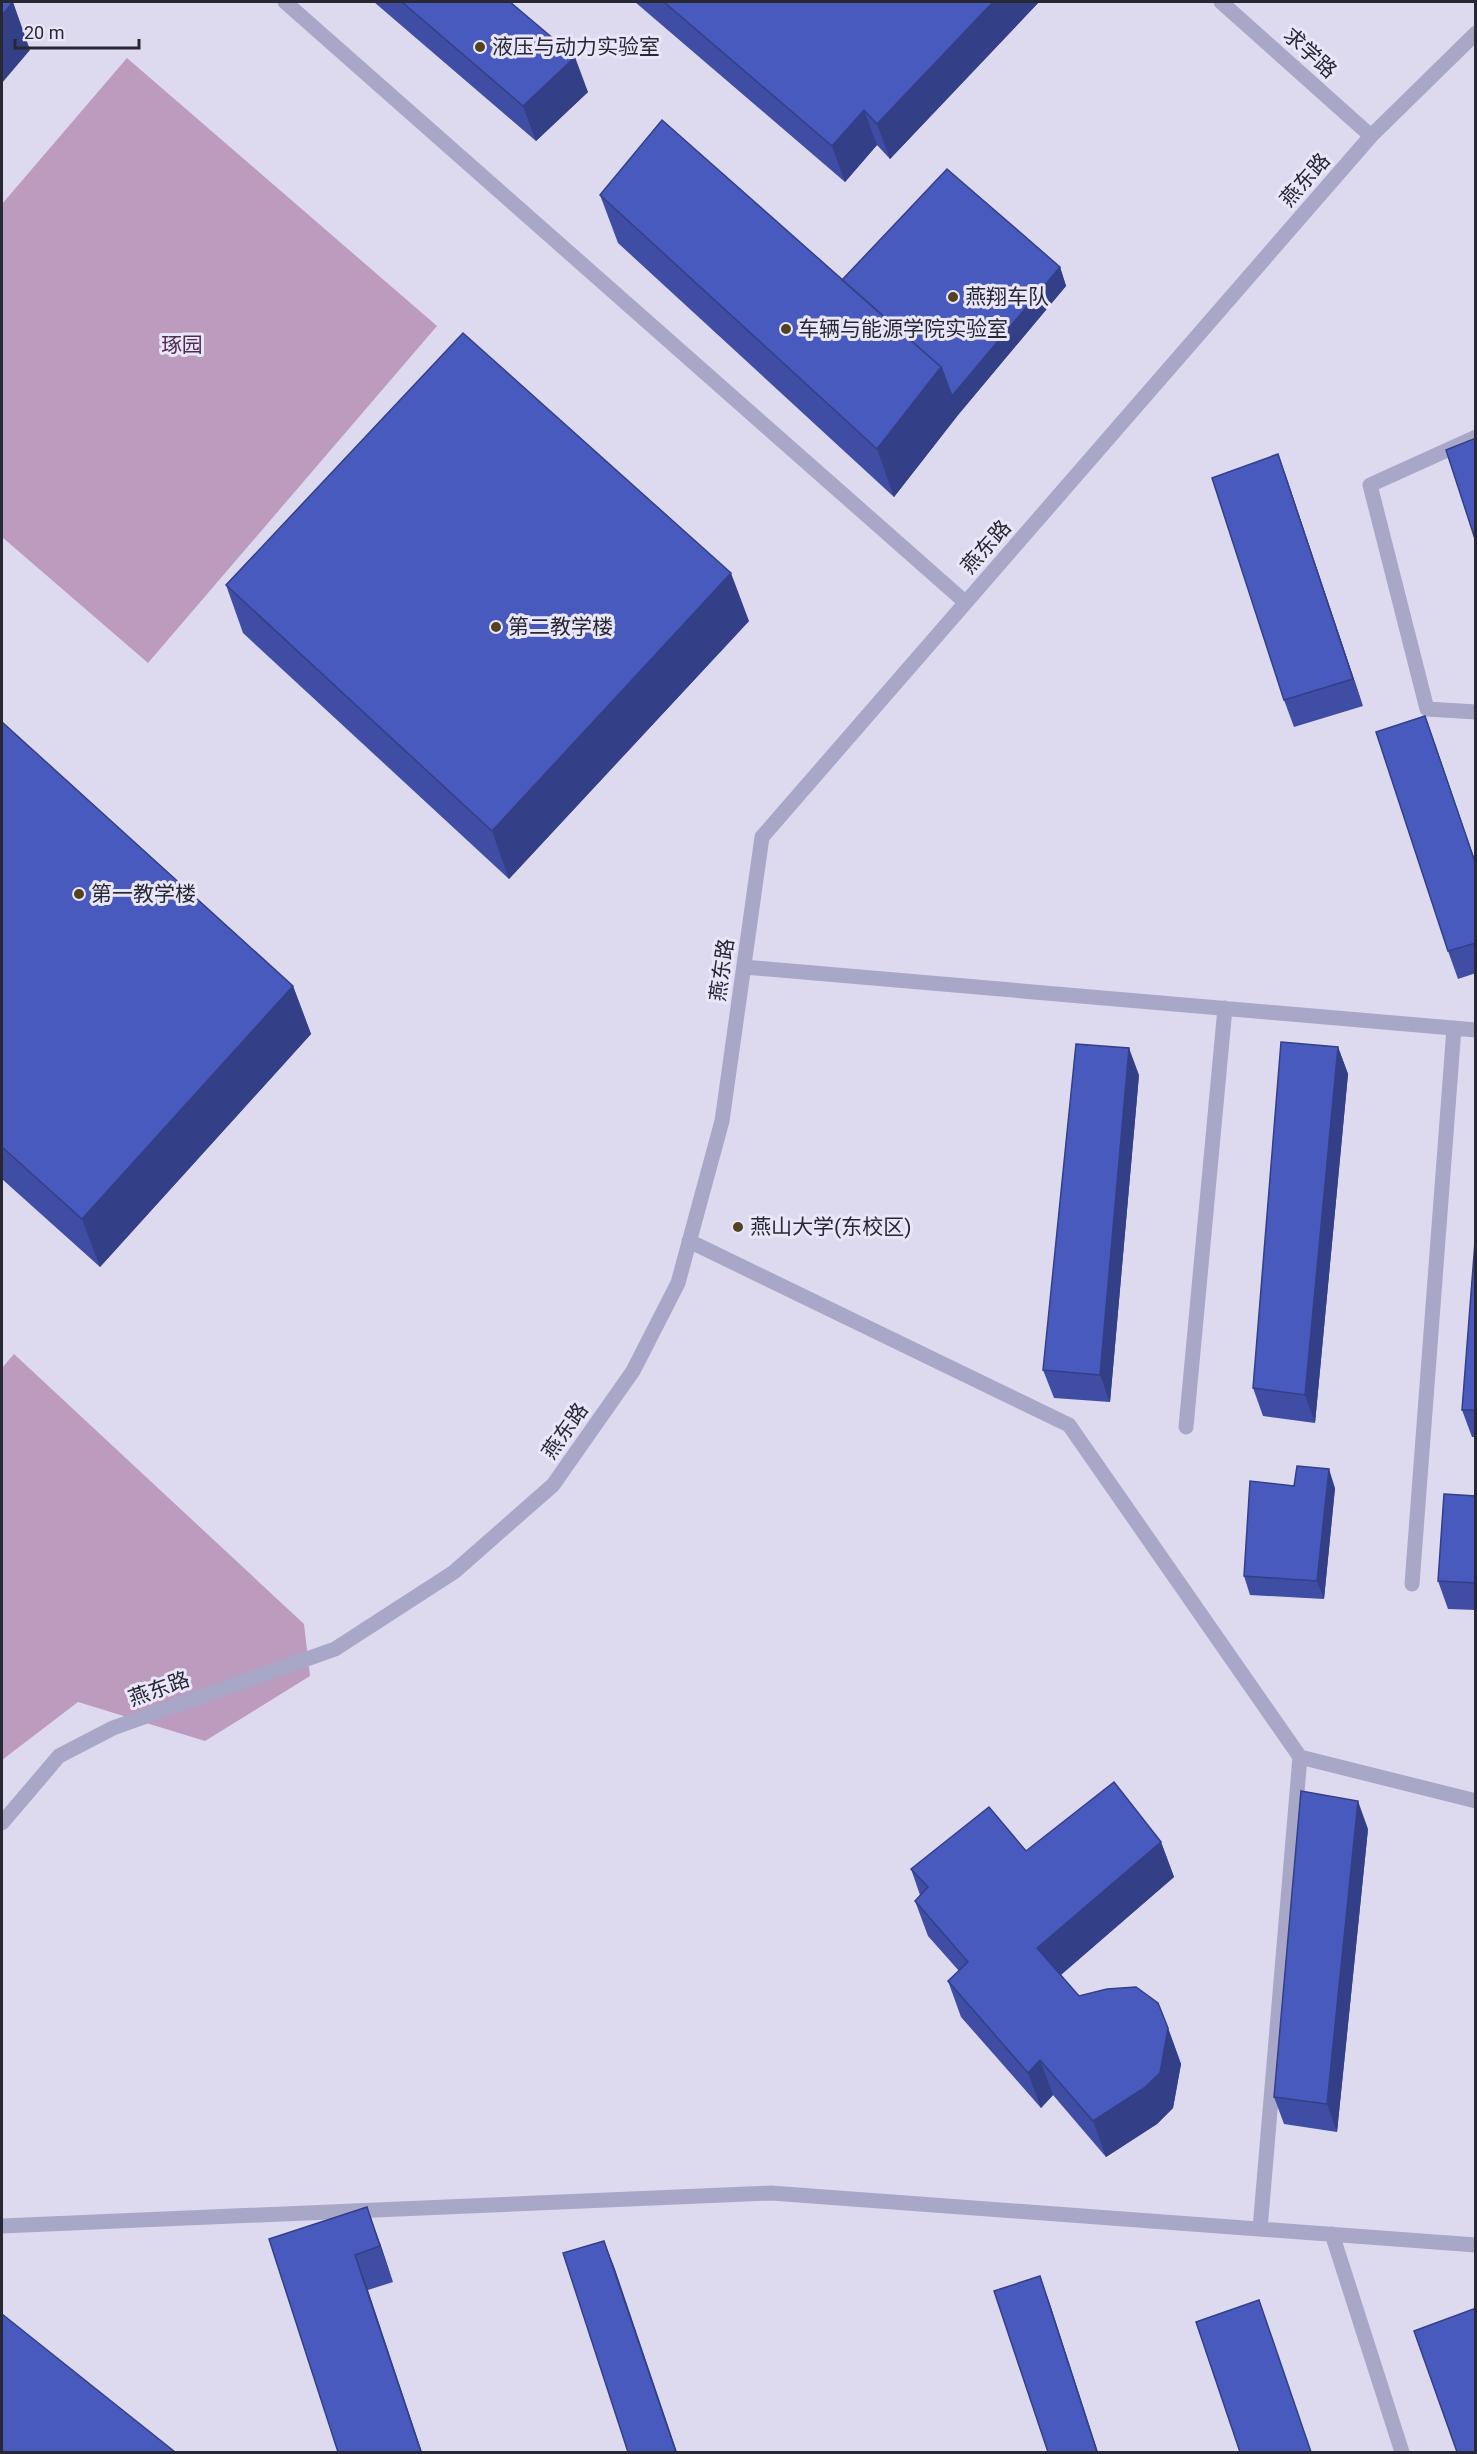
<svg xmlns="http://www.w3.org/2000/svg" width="1477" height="2454" font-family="Roboto,'Noto Sans SC',sans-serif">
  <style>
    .green { fill: #bc9bbe }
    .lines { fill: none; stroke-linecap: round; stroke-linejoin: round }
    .minor { stroke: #a9a7c7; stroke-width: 15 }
    .wall { fill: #3f4da4 }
    .shaded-wall { fill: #333f86 }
    .building { fill: #495abf; stroke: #333f86; stroke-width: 1.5 }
    .poi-dot { fill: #53421f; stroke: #e8e6f8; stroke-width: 2 }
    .labels { text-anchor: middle; stroke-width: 6; stroke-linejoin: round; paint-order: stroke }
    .poi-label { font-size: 21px; fill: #272834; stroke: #e8e6f8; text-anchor: start }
    .street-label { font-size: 21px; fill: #272834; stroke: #e8e6f8 }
    .park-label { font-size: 21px; fill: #502c50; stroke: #e8e6f8 }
  </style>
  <rect width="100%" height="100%" fill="#dddaf0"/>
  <path class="green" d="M127,58L437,326L148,663L2,537V204Z
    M14,1354L304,1624L310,1676L205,1741L78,1702L2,1760V1368Z"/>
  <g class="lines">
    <path class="minor" d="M285,2L965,602
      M1221,2L1371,136
      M1476,437L1370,485L1427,709L1476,712
      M744,967L1476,1030
      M689,1241L1069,1425L1300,1757L1260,2229
      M1186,1427L1225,1008
      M1412,1584L1454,1028
      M1300,1757L1476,1801
      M2,1823L59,1756L113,1728L335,1649L454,1572L553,1485L633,1371L678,1283L722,1121L762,837L1371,136L1476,33
      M2,2226L771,2193L1476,2245
      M1332,2234L1402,2452"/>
  </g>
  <path class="wall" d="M374,2H510L588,92L536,141Z
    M635,2H1039L890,159L877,145L845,182Z
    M600,195L842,280L1060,267L1066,286L958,415L894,497L618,243Z
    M1278,454L1363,706L1294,727L1284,700Z
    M226,585L749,621L509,879L243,633Z
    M2,722L293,986L311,1034L100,1267L2,1179Z
    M1435,744L1476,863V973L1458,979L1448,951Z
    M1338,1047L1348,1074L1315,1423L1263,1416L1253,1388Z
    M1139,1075L1110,1402L1054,1398L1043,1370Z
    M1476,1229V1437H1472L1462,1410Z
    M1294,1486L1335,1488L1324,1599L1250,1595L1244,1576Z
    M1476,1496V1610L1448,1609L1438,1581Z
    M1368,1829L1337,2132L1284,2124L1274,2097Z
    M1161,1842L1174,1877L1061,1975L1079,1996L1168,2028L1181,2064L1173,2108L1157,2124L1106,2157L1053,2095L1041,2108L961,2017L948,1981L959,1971L928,1936L915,1901L920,1895L911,1869L1026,1851Z
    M269,2239L380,2243L393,2282L368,2290Z"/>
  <path class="shaded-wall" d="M13,2L30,50L2,83V15Z
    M993,2H1039L890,159L877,124Z
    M575,57L588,92L536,141L523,106Z
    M864,110L877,145L845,182L832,146Z
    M1060,267L1066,286L958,415L894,497L877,449L941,367Z
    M1278,454L1288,482L1363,706L1353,679Z
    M731,573L749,621L509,879L492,831Z
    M1425,716L1435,744L1476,865Z
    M293,986L311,1034L100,1267L82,1219Z
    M1338,1047L1348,1074L1315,1423L1305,1395Z
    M1129,1048L1139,1075L1110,1402L1100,1375Z
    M1329,1469L1335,1488L1324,1599L1317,1581Z
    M1358,1801L1368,1829L1337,2132L1327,2104Z
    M1161,1842L1174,1877L1050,1984L1037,1948Z
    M1168,2028L1181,2064L1173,2108L1157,2124L1106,2157L1093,2121Z
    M1040,2060L1053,2095L1041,2108L1028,2073Z
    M367,2207L380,2243L393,2282L380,2246Z
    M604,2241L615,2269L677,2452H676Z
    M355,2255L368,2290L422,2452H421Z
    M1040,2276L1050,2304L1098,2452H1097Z"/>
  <path class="building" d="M2,2H13L2,15Z
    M402,2H510L575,57L523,106Z
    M664,2H993L877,124L864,110L832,146Z
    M662,120L941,367L877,449L600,195Z
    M947,169L1060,267L952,396L941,367L842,280Z
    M463,333L731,573L492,831L226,585Z
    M1476,438V542L1446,450Z
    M1278,454L1353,679L1284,700L1212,478Z
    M1425,716L1476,865V943L1448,951L1376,732Z
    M2,722L293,986L82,1219L2,1147Z
    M1281,1042L1338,1047L1305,1395L1253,1388Z
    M1076,1044L1129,1048L1100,1375L1043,1370Z
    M1476,1229V1410H1462Z
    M1297,1466L1329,1469L1317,1581L1244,1576L1250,1481L1294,1486Z
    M1444,1494L1476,1496V1583L1438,1581Z
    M1114,1782L1161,1842L1037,1948L1079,1996L1107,1989L1136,1987L1158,2003L1168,2028L1160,2073L1144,2088L1093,2121L1040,2060L1028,2073L948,1981L968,1962L915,1901L928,1887L911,1869L989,1807L1026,1851Z
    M1301,1791L1358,1801L1327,2104L1274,2097Z
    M367,2207L380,2246L355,2255L421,2452H338L269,2239Z
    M604,2241L676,2452H628L563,2253Z
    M1040,2276L1097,2452H1048L994,2291Z
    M1259,2300L1311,2452H1240L1196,2322Z
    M1476,2308V2452H1457L1414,2331Z
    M2,2314L175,2452H2Z"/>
  <g class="poi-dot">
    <circle cx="480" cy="47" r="6"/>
    <circle cx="953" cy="297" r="6"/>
    <circle cx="786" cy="329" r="6"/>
    <circle cx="496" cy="627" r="6"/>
    <circle cx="79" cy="894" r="6"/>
    <circle cx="738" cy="1227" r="6"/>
  </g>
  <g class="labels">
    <g class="poi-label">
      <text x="492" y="54">液压与动力实验室</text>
      <text x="965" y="304">燕翔车队</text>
      <text x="798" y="336">车辆与能源学院实验室</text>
      <text x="508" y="634">第二教学楼</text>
      <text x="91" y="901">第一教学楼</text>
      <text x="750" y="1234">燕山大学(东校区)</text>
    </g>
    <g class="street-label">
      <text transform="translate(1310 53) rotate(42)" y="7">求学路</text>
      <text transform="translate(1305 180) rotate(-49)" y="7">燕东路</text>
      <text transform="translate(986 547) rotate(-49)" y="7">燕东路</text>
      <text transform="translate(722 970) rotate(-82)" y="7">燕东路</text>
      <text transform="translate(565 1431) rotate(-55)" y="7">燕东路</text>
      <text transform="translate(159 1689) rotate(-20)" y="7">燕东路</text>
    </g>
    <g class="park-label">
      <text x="182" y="352">琢园</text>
    </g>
  </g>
  <rect width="1477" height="2454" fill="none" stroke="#272834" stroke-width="6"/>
  <path d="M15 39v9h124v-9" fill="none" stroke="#272834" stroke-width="3"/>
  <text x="24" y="39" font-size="18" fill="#272834" stroke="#e8e6f8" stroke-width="4.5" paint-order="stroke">20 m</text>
</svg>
